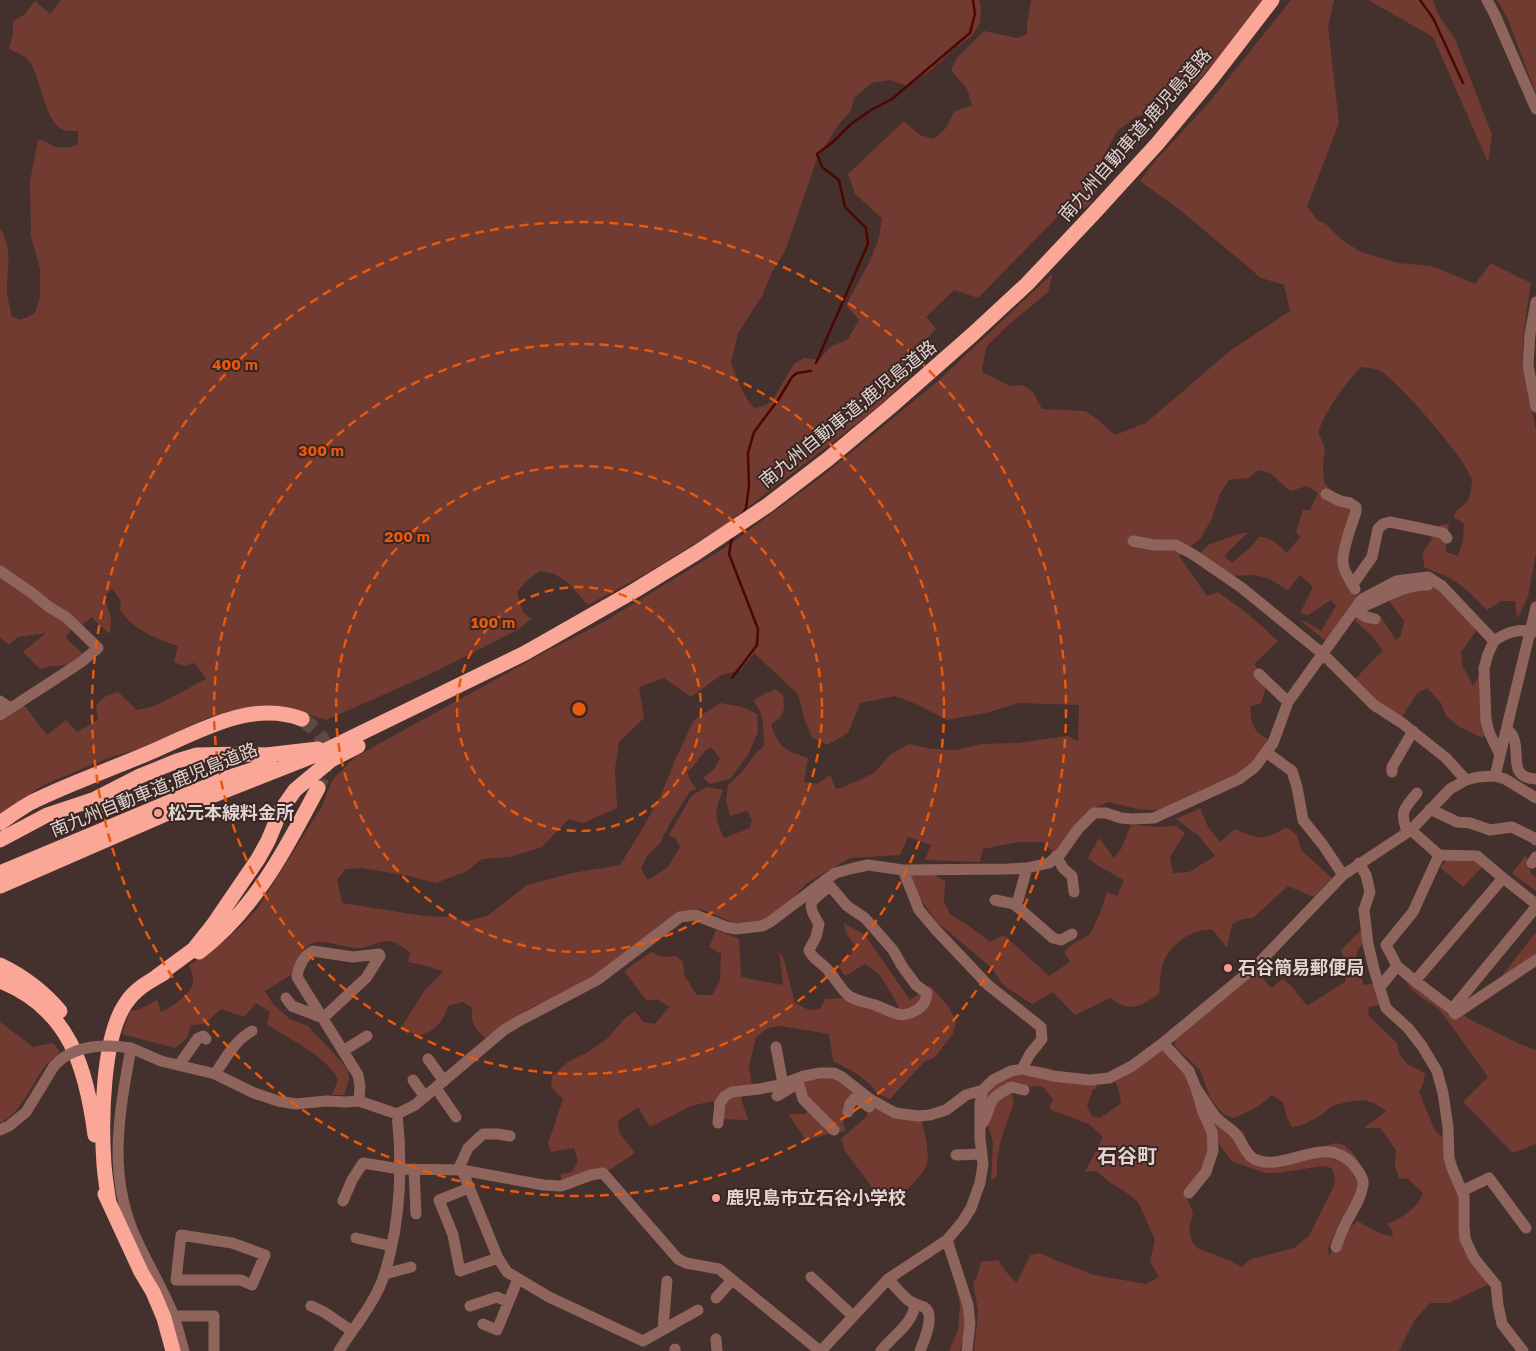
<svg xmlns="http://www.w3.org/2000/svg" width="1536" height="1351" font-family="'Golos Text','Noto Sans JP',sans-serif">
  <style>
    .green { fill: #723b32; fill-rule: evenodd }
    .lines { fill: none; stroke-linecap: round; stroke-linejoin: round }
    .stream { stroke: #4d0601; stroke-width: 2.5 }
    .highway-tunnel { stroke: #5c4945; stroke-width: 15; stroke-dasharray: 15 8; stroke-linecap: butt }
    .minor { stroke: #8f645c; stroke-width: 11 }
    .highway { stroke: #fba798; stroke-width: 15 }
    .minor-bridge { stroke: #8f645c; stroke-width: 11 }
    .ring { fill: none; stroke: #e8590c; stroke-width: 2.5; stroke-dasharray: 9 6 }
    .poi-dot { fill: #f49d8d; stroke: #392623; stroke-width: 2 }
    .labels { text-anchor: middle; stroke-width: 4; stroke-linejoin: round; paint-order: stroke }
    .street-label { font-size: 18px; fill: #e1d4d1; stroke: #392623 }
    .poi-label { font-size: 18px; font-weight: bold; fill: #e1d4d1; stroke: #392623; text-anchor: start }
    .quarter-label { font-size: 20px; font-weight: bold; fill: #e1d4d1; stroke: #392623 }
    .centre { fill: #e8590c; stroke: #392623; stroke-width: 2.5 }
    .ring-label { font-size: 15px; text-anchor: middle; font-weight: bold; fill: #e8590c; stroke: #392623; stroke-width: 4; stroke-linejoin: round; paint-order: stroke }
  </style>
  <rect width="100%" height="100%" fill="#44302c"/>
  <path class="green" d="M61,0H979L981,6L980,22L972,36L955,48L930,71L907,86L890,80L872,83L855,97L850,112L838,125L817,159L785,251L772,272L762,296L738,333L731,363L739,384L747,399L754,408L764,406L772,401L794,364L804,358L819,360L830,347L848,339L859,320L846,305L870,261L879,238L882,218L855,194L848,174L904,121L920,135L934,139L945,129L954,112L972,105L967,89L951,70L957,58L984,31L1017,38L1027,34V24L1031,0H1266L1233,42L1196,83L1178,89L1162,108L1136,117L1117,131L1103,158L1100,183L1090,204L1079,212L1063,211L978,298L954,290L926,317L936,329L911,355L913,373L877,408L726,524L649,572L588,605L569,584L555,574L540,571L527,580L517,592L523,612L531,619L519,629L437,671L326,720L290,708L263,706L208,718L139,749L111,757L43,785L0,816V716L23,704L47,735L66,720L77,732L98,720L96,705L106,696L118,692L137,710L155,706L206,679L195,663L184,666L174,662L178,646C156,639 134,630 120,610L121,601L112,588L104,597L111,617L110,634L100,626L92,617L82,625L71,628L66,638L83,654L72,665L50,666L40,669L23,652L46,633L18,637L9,645L0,637V228C13,249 7,266 7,289C7,298 10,308 12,317L21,320L35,313L40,298V269L31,236L30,181L38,140C48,141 45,142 53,146C60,149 71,147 78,145V131C73,131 67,131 63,130C45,122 41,80 31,64C27,56 17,53 9,49L13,33V21L24,15L35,1L50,14Z
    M1291,0H1334L1328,27L1339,123L1307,206L1316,219L1327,225L1341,239L1361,252L1398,263L1432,266L1475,284L1491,263L1531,283L1524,329L1522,364L1536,430V553L1528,597L1517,619L1515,601H1501L1487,610C1475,598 1462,584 1446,576C1439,573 1432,571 1424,567L1423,552L1441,525L1449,524L1446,541V552L1458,556L1463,541L1464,524L1454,517L1456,511C1466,504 1471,499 1471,487C1472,487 1472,480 1472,480C1467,460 1398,381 1380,371C1375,368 1367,368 1361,367C1343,386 1328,407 1318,432L1325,448L1323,464L1324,483L1338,497L1355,507L1347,564L1356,586L1357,605L1328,643L1300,620L1306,622L1321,631L1336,606L1331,600L1308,615L1300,613L1313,587L1300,575L1288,590L1268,578L1253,575L1231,576L1199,555L1208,545L1235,535L1248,532L1224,556L1232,563L1251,547L1259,537C1271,536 1279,546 1287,553L1300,537L1296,532L1303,510H1310L1318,493L1307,486L1290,491L1270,473L1258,470L1249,478L1229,480L1220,494L1212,518L1201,538L1179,556L1207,596L1218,592L1248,614L1278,641L1254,664C1269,681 1268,682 1261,703L1250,707C1252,727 1253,731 1270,740L1265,750L1248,766L1223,783L1202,790L1181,800L1165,811L1137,809L1109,802L1097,807L1079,833L1063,851L1053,852L1043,842H1018L983,849L980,862L925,860L931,845L908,837L900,855L850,858L807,883L781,910L765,922L742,926L703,910L694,909L584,990L534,1006L485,1038C474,1028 471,1024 472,1008L463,1002L448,1006C442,1024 435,1031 417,1036L407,1030L402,1026L425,990L443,972L427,966L408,962L410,952C403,948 396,942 389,941C380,940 368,948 358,948C326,945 304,927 296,972L265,991L273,1004L290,1019L308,1026L348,1069L349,1079L344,1095H332L338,1080C329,1058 287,1037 267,1025L270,1012L256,1003L244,1017L221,1009L204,1024L191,1025L187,1038L175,1048L122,1034L130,1011L140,1009L157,1000L161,1012C173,1005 195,994 193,977C192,973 190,968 189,965L216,948L238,929L257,909L322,806L333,779L355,757L547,651L602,623L726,547L820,478L937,382L1052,274L1049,291L1006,327L986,347L982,372L1010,386L1023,385L1033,392L1042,409L1085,411L1097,419L1115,435L1146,423L1231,350L1290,311L1284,285L1261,278L1179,209L1140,181L1156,160L1210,101ZM754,653L798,694L805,721L812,737L827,745L848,733L860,703L895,696L914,703L947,720L986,713L1019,703L1079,705L1078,741L1067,736L1018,743L981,744L957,750L932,749L909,744L891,754L874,773L844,787L836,789L830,775L817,784L804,782L808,758C784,750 780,749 771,724C785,716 785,710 783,695L776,689L762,695L753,701C765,713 763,729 764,746L755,754L741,773L728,785L726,800L730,816L747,811L752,820L750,828L724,838C714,817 714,812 723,790L707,787L692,795L669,835L676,839L680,847L668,867L648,880L641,869L647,856L660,843L670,823L690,791L697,789L691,782L687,772C699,764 697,755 711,747L720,758L714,769L703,778L710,784L730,779L748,755L758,732L757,714L742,707L720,703L694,720L676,758L661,795L641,831L620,865L572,873L527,885L487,916L467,921L450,917L424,916L342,903L337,879L346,869L362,868L409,876L436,883L467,871L482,859L510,857L542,847L569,819L583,823L617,808L615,769L619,742L644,718L639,687L664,678L691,697L721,675L741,670Z
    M1368,0H1433L1438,14L1456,41L1492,135L1488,162L1433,37Z
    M1497,0H1536V94L1507,17Z
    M1438,582L1480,625L1461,652L1462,665L1473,686L1479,676L1488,693L1494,734L1481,737L1459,727L1446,716L1441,703L1427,688L1417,693L1397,725L1354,680L1383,650L1370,634L1355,621L1365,609L1381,617L1396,640L1401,635L1404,621L1387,598Z
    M1200,808L1208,827L1220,842L1235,829C1260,839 1262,842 1286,827L1297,835L1301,850L1332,878L1314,897L1288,886L1253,918L1243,919L1232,924L1227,948L1213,930C1191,928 1169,945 1162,966C1160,975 1160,985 1159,994C1138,1007 1131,1013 1110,998L1075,1015L1053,992L1032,1004L1002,984L992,968L937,922L915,892L911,875L931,873L945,881L944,902L950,914L969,926L990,942L1004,935L1049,976L1070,962L1064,952L1073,944L1090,934L1100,913L1107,892L1117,896L1124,880L1100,867L1088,858L1099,838L1114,858L1121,849L1131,825L1158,827L1176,826L1185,833L1170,857L1173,873L1189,872L1215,856L1198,835L1176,819Z
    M1526,855L1531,874L1536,877V891L1512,873Z
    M1447,860L1476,862L1483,866L1463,887L1440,867Z
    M844,923L865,935L910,1000L930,986L949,1007L956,1022L953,1034L934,1058L925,1061L890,1099L878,1094L870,1084L854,1072L833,1061L829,1034L781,1026L768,1028L756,1037L749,1066L752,1087L741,1098L748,1120L718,1119L713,1101L691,1106L650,1127L638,1107L618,1121L619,1132L635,1153L609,1170L561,1181V1174L572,1172L578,1161L574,1148L551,1152L548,1144L563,1099L551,1087L552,1076L569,1061L586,1053L606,1040L624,1019L635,1011L643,1022L655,1024L669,1007L657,999L647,1001L624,971L651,952L663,957L676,956L683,962L684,975L697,995H713L720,980L721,954L709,947L716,930L739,939L741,977L783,985L779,950L784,960L795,1003L809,1010L820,1009L825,999L845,998L894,1012L899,1007L880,975L865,964L845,976L838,966L857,948L846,933Z
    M1363,928L1365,940C1350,959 1356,964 1364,985L1376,983L1383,1004L1369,1007L1368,1015L1397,1043L1400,1055L1407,1064L1425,1073L1424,1081L1419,1092L1435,1131L1444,1138C1457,1187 1466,1239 1491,1283L1449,1303H1430L1414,1321L1399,1351H974L978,1311L973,1282L977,1277L981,1262L998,1260L1007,1273L1017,1283L1030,1255L1040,1253L1060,1262L1094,1275L1146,1284L1159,1277L1150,1262L1155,1240L1138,1202L1124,1191L1108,1181L1096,1171L1085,1172L1103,1137L1089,1124L1051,1110L1050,1106L1053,1099L1042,1086L1014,1087L1012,1094L1014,1103L1001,1139L997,1160V1176L991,1181L993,1144L991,1135L984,1117L985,1106L988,1089L1023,1065L1044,1067L1053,1069L1057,1077L1097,1082L1096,1089H1093L1087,1106L1092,1116L1100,1118L1121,1103L1119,1091L1113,1077L1164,1048L1186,1075L1210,1133L1209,1160L1185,1195L1190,1205L1193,1214L1189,1228L1192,1242L1199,1249L1229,1260L1241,1267L1251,1259L1294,1248L1309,1236L1334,1186L1335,1178L1332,1168L1323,1166L1277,1173H1265L1231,1161L1218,1142L1203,1100L1227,1124L1244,1132L1249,1152L1261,1155L1270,1160L1336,1143L1344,1145L1351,1151L1358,1160L1361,1174L1351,1212L1341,1219L1328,1249L1329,1256L1341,1237L1357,1221C1367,1225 1382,1237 1393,1236L1392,1231L1387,1224C1403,1217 1416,1210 1423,1193L1408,1179L1399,1178L1395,1166L1396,1150L1380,1128H1364L1386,1111L1376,1104L1365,1100L1347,1102L1332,1106L1320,1116L1302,1125L1292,1127L1287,1118L1283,1102L1272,1095C1260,1106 1248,1113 1233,1118L1223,1114L1210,1098L1200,1070L1175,1046V1040L1267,959L1272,966L1262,977L1271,988L1283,979L1293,988L1307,1006L1345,982L1347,967L1341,950Z
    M1536,932V957L1501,977Z
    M1397,970L1449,1001L1467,1018L1520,1044L1536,1050V1144L1513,1153L1463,1102L1488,1077L1440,1010L1414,992Z
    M0,1022L33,1047L53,1043L60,1052C54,1058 46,1064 41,1072C29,1089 20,1114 0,1123Z
    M833,1075L876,1100L901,1108L922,1121C924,1130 930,1156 927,1164C924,1173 914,1182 908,1189L893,1190L880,1198L845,1151L841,1139L867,1116V1108L858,1103L844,1111L843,1122L845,1131L829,1134L806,1140L788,1114H805L811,1106L801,1080H818Z
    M950,1258L967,1307L965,1330L960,1351H949L958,1330L960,1305Z"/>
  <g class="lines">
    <path class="stream" d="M1420,0L1433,18L1463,83
      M816,363L868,244L866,228L845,207L839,180L822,167L817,154L834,141L851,124L871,110L892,99L970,33L975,14L973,0
      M743,514L746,508L749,486L748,453L754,432L778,400L792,377L797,373L811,371
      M732,678L757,645L758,629L729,554L732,537"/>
    <path class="highway-tunnel" d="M302,719C332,740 330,756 318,788"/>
    <path class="minor" d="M1487,0L1495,15L1536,109
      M1536,302L1530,334L1528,365L1536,407
      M1326,494L1340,501L1350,503L1356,507V512C1352,523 1342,552 1343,563C1344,573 1351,581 1355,589
      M1133,541L1154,545H1176L1194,555L1242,588L1323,654L1374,705L1402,723L1446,758L1466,780
      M0,571L32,593L49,607L66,617L98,648L80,663L0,715
      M1353,584L1372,557L1378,529L1383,524L1390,522L1443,533L1447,538
      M1355,609C1380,602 1401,584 1428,585
      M1354,610L1366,617L1375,619
      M1494,641L1488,654L1484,668L1486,720L1489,732L1500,755
      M1259,674L1288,702
      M0,701L10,708
      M1507,729C1509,731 1513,735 1514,739C1520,754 1508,778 1536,779
      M1266,752L1292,771L1297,787L1303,820L1323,845L1343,875
      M1392,772V767L1413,731
      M1495,776L1536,607
      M1430,809L1457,822L1470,823L1490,830L1512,827L1534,838L1536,840
      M1411,830L1439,855L1477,856L1503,878L1536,904
      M1407,832C1400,811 1403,810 1417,793
      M1439,855L1413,912L1386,945L1397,966L1415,981L1452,1009L1536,907
      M1056,856L1063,868L1072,876L1074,892
      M1359,863L1366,875L1370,892L1364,910L1368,944L1374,969L1386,1008L1408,1028L1422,1046L1437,1071L1443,1093L1448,1127L1449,1158L1452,1168L1464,1196V1225L1465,1239L1474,1258L1496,1285L1498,1305L1502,1324L1523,1351
      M1532,863L1536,857
      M903,870L919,910L936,930L988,985L1041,1027L1042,1039L1030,1054L1022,1069
      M825,880L847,906L865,918L893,950L902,966L916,985L927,993C926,1001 924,1005 918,1009C900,1021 892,1011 875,1005C866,1002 857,1001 849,996C840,989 835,977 827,969C821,962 812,959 809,950L816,937L819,924C804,901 812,901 830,886
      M995,900L1014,904L1018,900L1027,868
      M1014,904L1053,938L1061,940L1072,934
      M1415,981L1503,878
      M1380,987L1397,966
      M286,998L292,1006L323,1018L366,978L380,956L379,954L353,957L313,951C304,955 298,967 297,977L358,1075L360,1086L359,1101
      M1452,1009L1455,1014L1536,960
      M1163,1043L1189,1071L1196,1088L1203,1112L1212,1132L1213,1151L1206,1172L1189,1193
      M776,1047L783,1084
      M343,1051L367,1036
      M428,1059L444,1081
      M179,1065L198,1038L203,1036L206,1039
      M215,1074C226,1058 234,1041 252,1031
      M413,1080L425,1097
      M799,1085L803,1099L834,1130
      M436,1088L456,1117
      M1196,1088C1202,1097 1208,1107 1215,1116C1221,1123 1229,1127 1235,1133C1242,1141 1246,1156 1256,1160C1290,1172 1327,1130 1356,1168C1359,1173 1364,1178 1363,1185C1361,1199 1353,1210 1346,1223C1342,1230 1339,1239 1336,1247
      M777,1096L792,1087L799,1085
      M848,1112L850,1104L854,1099H858L869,1107
      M718,1123L720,1103L725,1096L732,1092L759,1089L780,1085L804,1076L820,1073H834L842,1077L870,1099L895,1113L918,1116L930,1115L946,1110L966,1095L983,1090
      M980,1126C987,1120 987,1111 991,1103C994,1095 1004,1091 1011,1087L1024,1090
      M0,1130L9,1126L26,1112L54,1066
      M956,1155L982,1154
      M414,1169L416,1214
      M458,1170L468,1148L483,1134H498L510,1136
      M462,1170L498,1258L507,1272L549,1297L643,1341L698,1310
      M469,1188L439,1200L453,1235L460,1271L498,1258
      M1462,1191L1489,1178L1526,1228
      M343,1201L352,1180L363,1163L400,1169L462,1170L543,1185L561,1186L591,1175L603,1173L678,1259L686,1263L719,1269L820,1351
      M181,1235L232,1243L265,1255L252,1285L241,1280H176Z
      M356,1238L391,1246
      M947,1240L968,1305L970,1323L967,1351
      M385,1274L411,1267
      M811,1277L853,1316
      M888,1279C894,1285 900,1293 907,1299C913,1305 919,1304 924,1307C936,1314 924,1341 920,1351
      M716,1298L732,1280
      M311,1306L324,1312L352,1331
      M470,1306L497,1297L508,1302
      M174,1316H214V1351
      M483,1324L497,1330L518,1279
      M663,1328L667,1281
      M716,1339L717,1351
      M675,1349V1351
      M184,1351C180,1339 178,1326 173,1314C161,1285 144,1258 132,1229C108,1169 120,1109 131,1048L161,1061L215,1074L254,1093L278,1101L296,1104L326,1101L346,1102L359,1101L397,1114L415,1105L504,1030L519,1021L597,980L680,917L695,915L726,927L736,929L762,926L770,922L835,873L854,868L868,865L903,870L1008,869L1027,868L1049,863L1061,853L1078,829L1094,813H1106L1121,818L1132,819L1154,818L1239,779L1255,767L1266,752L1273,743L1288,702L1362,599L1396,581L1428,577L1442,586L1494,641C1507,632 1519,628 1536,632
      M339,1351C351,1331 368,1312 378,1290C384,1279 387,1266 390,1254C401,1208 402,1160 397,1114
      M821,1351L888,1279L947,1240L963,1221L971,1208L980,1183L983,1164L980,1139V1103L983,1090L993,1080L1011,1071L1022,1069L1053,1076L1090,1080L1109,1078L1132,1066L1163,1043L1257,965L1343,875L1411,830L1450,789L1466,780L1478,777L1495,776L1505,779L1536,798
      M881,1351C892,1336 912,1325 915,1305"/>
    <path class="highway" d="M0,823C10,816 21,808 32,802C68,784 106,771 144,755C191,736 249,698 302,719
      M0,840L47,815L95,799L140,776L177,761L197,755L243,754L266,755L318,749
      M0,873L227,778L270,764
      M0,886L163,815L318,754L525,653L634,591L696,553L768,505L828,459L889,408L973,334L1027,284L1093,214L1157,144L1212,78L1272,0
      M199,952C255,909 286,849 318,788
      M0,965C23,976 43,991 60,1011
      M156,977L194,949L213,925L258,859L268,841L281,810L295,790L331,760L358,746
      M0,981C70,1009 86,1067 95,1135
      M105,1194L141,1272L153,1292L164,1318L173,1351
      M109,1203C107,1190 105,1177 104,1165C101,1123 102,1037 126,1003C136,988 150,981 164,973"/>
    <path class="minor-bridge" d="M54,1066C73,1045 105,1044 131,1048"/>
  </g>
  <g class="ring">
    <circle cx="579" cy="709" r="122"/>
    <circle cx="579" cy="709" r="243"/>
    <circle cx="579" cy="709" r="365"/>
    <circle cx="579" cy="709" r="487"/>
  </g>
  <g class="poi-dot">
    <circle cx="158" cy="813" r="5"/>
    <circle cx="1228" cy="968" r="5"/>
    <circle cx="716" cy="1198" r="5"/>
  </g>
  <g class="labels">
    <g class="street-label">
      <text transform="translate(1135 135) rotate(-49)" y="6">南九州自動車道;鹿児島道路</text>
      <text transform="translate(848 414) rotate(-39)" y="6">南九州自動車道;鹿児島道路</text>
      <text transform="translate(154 790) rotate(-22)" y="6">南九州自動車道;鹿児島道路</text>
    </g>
    <g class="poi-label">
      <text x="168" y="819">松元本線料金所</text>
      <text x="1238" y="974">石谷簡易郵便局</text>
      <text x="726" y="1204">鹿児島市立石谷小学校</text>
    </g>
    <g class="quarter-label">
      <text x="1127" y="1163">石谷町</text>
    </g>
  </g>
  <circle cx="579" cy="709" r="8" class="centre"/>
  <g class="ring-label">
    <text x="235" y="370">400 m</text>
    <text x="321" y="456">300 m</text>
    <text x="407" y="542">200 m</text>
    <text x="493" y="628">100 m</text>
  </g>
</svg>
